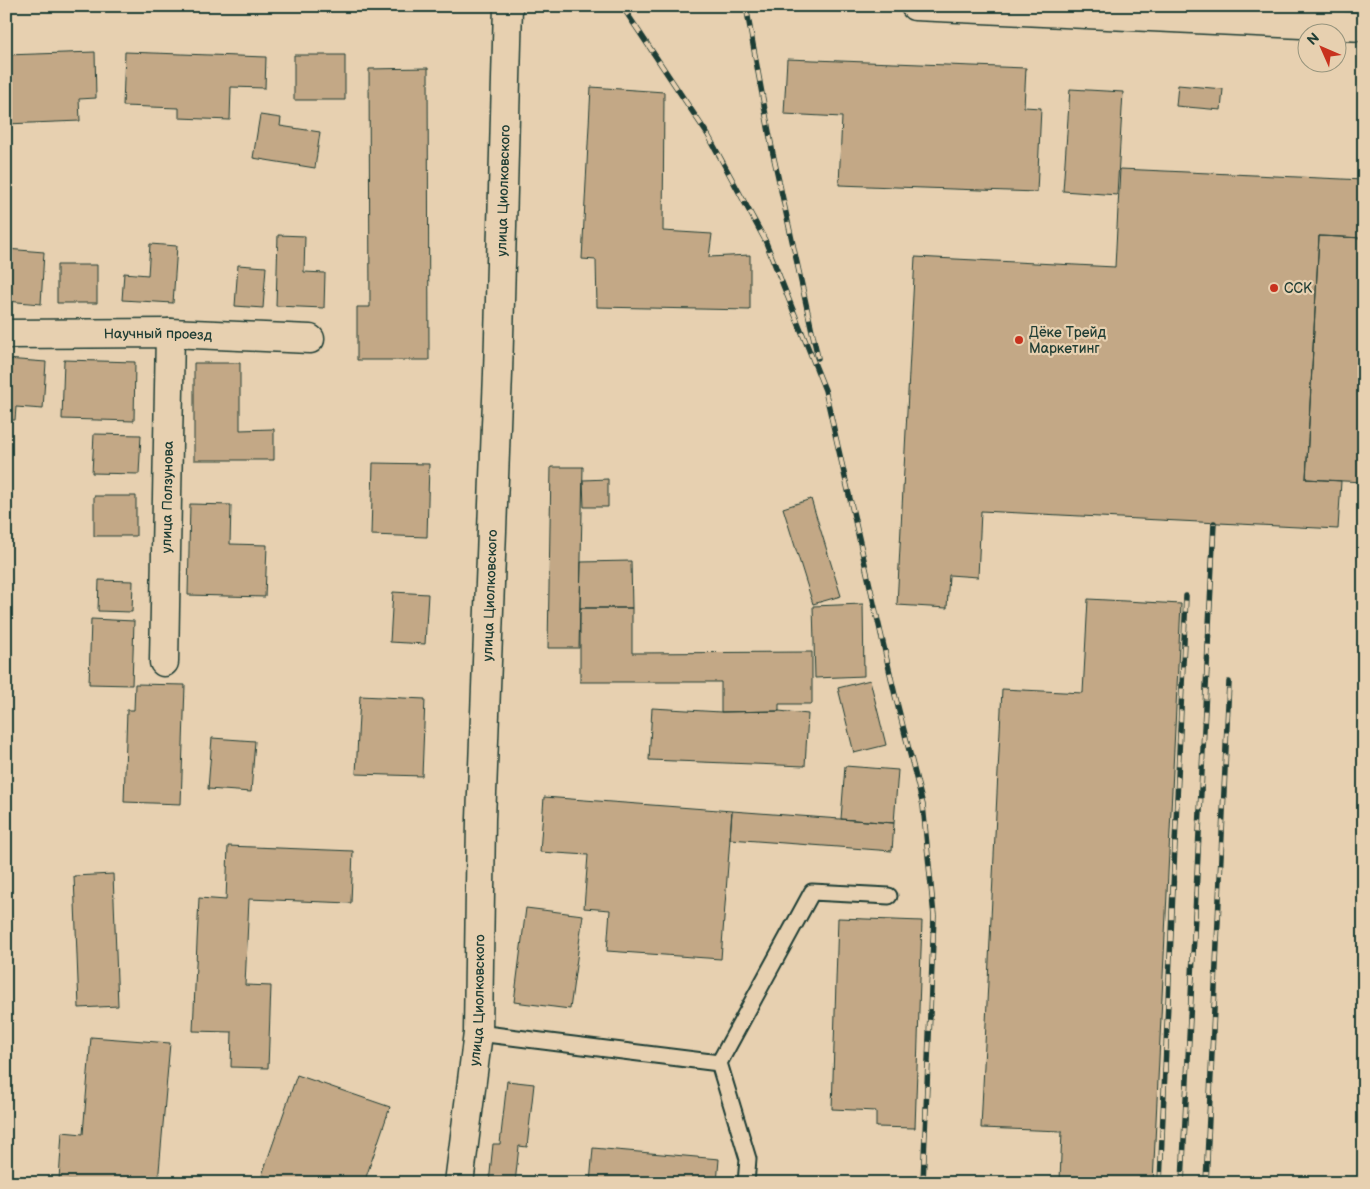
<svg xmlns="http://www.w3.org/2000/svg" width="1370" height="1189" font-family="'Balsamiq Sans',sans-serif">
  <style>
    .building { fill: #c3a886; stroke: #1f3d34 }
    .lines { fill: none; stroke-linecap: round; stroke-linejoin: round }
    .lane-casing { stroke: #1f3d34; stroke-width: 19 }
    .street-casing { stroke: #1f3d34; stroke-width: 31 }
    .secondary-casing { stroke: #1f3d34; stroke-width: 31 }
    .lane { stroke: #e7d0b0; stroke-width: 15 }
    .street { stroke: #e7d0b0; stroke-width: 28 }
    .secondary { stroke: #e7d0b0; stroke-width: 28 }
    .rail-casing { stroke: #1f3d34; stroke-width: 5.5 }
    .rail { stroke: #e7d0b0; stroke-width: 4; stroke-dasharray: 11; stroke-linecap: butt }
    .poi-dot { fill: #c8321e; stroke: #e7d0b0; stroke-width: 2 }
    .labels { text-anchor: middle; stroke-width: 4.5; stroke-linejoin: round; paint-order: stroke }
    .street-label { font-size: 14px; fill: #1f3d34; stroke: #e7d0b0 }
    .poi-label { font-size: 14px; fill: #1f3d34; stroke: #e7d0b0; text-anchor: start }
  </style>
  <rect width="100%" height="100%" fill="#e7d0b0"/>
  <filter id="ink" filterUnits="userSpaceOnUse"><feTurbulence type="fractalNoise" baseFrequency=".02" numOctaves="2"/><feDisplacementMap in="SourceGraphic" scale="10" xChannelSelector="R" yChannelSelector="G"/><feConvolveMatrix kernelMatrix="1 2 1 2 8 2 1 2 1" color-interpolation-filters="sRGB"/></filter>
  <g filter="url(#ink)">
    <path class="building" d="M95,52L96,98L79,99L80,121L6,124V55Z
      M125,52L266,57L265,88L231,87L230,120L179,118V108L123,106Z
      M294,55H345V100H294Z
      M787,59L1026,68L1024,107L1041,108L1037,192L839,185L842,117L784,114Z
      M428,68L429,360H357V307H370L369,69Z
      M1178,85L1223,89L1221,110L1176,106Z
      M591,87L664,92L663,231L712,234L709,257L750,255V310L597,307L596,260L582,259Z
      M1070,89L1123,92L1117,195L1063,191Z
      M260,115L281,118L280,126L320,132L315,168L253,158Z
      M1120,169L1364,180V238L1319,236L1306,479L1341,481L1338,529L981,511L978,577L949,575L947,608L897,605L915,257L1115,267Z
      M278,235L305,236L304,272L325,273L324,308L276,306Z
      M1319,236L1364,238V482L1306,479Z
      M150,244L177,246L173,303L122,300L124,273L148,275Z
      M6,249L44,252L41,304L6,301Z
      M57,265H97V303H57Z
      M238,265L266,267L263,308L235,306Z
      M6,359L46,362L43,409L16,407L15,420H6Z
      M64,360L135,362L134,421L62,419Z
      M194,363H240V430L274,429V460H194Z
      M94,434L141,435L139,474L92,473Z
      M373,463L429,464L427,537L371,535Z
      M551,467H583L579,648H548Z
      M608,479V507H584L583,480Z
      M94,496H136V536H94Z
      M811,499L841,596L813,604L783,508Z
      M190,504L231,505L230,544L267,545L265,597L188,595Z
      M631,561L632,608H580L581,562Z
      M99,580L133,581L132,612L98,611Z
      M393,592L428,594L425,644L390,642Z
      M1088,599L1181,604L1153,1183L1060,1180L1062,1131L981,1128L1002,689L1083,693Z
      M863,604L864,676L815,678L813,606Z
      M580,608H632V653L812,652V704H779V711L721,712V682H580Z
      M91,619L134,621L132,685L89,684Z
      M870,680L886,745L854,753L838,688Z
      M135,684L185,685L181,804L124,802L127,710H134Z
      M360,696L425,699L422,776L356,774Z
      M652,708L721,712L779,711L808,714L805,766L649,760Z
      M212,738L255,741L251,792L208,789Z
      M845,766L898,770L894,823L841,819Z
      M544,797L732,811L721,959L607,951L610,910L584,908L588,855L540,852Z
      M732,811L894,823L892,851L730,839Z
      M228,846L353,851L351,903L249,899L245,985L271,986L268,1068L231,1067L232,1032L193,1031L199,898L226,900Z
      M113,874L118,1006L79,1008L74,876Z
      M526,908L583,915L570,1009L514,1002Z
      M838,918L922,921L915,1128L876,1127V1111L832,1109Z
      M91,1037L170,1043L158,1183L59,1180L62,1132L83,1134Z
      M297,1075L390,1107L364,1183H286L262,1175Z
      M507,1081L534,1084L527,1147L519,1146L515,1183H489L493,1144H500Z
      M593,1148L719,1159L717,1183H590Z"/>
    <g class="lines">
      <g class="lane-casing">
        <path id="lane" d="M478,1033L719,1063L748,1159L746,1183
          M719,1063L812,892L889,896"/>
      </g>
      <g class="street-casing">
        <g id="street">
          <path id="s1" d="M6,334L170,333L310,339"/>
          <path id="s2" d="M164,662L170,333"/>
          <path id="s3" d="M459,1183L478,1033L481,819L498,373L508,6"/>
        </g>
      </g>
      <g class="secondary-casing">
        <path id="secondary" d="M915,6L1364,27"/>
      </g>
      <use href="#lane" class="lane"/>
      <use href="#street" class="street"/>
      <use href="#secondary" class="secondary"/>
      <g class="rail-casing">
        <path id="rail" d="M622,6L708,135L765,240L825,390L895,695L923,805L934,916L923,1183
          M746,6L773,154L818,358
          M1160,1183L1186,596
          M1182,1183L1214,523
          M1206,1183L1229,682"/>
      </g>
      <use href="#rail" class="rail"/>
    </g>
  </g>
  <g class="poi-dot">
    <circle cx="1274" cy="288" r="5"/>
    <circle cx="1019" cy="340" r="5"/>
  </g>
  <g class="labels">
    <g class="street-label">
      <text dy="5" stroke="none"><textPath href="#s3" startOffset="994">улица Циолковского</textPath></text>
      <text dy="5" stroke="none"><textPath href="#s1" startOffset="152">Научный проезд</textPath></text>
      <text dy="5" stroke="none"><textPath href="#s2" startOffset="165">улица Ползунова</textPath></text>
      <text dy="5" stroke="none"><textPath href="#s3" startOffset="589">улица Циолковского</textPath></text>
      <text dy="5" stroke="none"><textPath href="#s3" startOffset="184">улица Циолковского</textPath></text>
    </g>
    <g class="poi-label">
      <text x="1284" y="293">ССК</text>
      <text x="1029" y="337">Дёке Трейд<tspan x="1029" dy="16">Маркетинг</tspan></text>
    </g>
  </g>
  <rect width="1370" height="1189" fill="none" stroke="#e7d0b0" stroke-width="25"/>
  <rect x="12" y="12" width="1345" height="1164" fill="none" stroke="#1f3d34" stroke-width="2" filter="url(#ink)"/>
  <g transform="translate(1322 48) rotate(315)"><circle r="24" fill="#e7d0b0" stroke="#97957e"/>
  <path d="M0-4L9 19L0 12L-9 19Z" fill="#c8321e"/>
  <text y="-8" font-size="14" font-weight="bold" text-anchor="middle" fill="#1f3d34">N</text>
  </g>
</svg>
